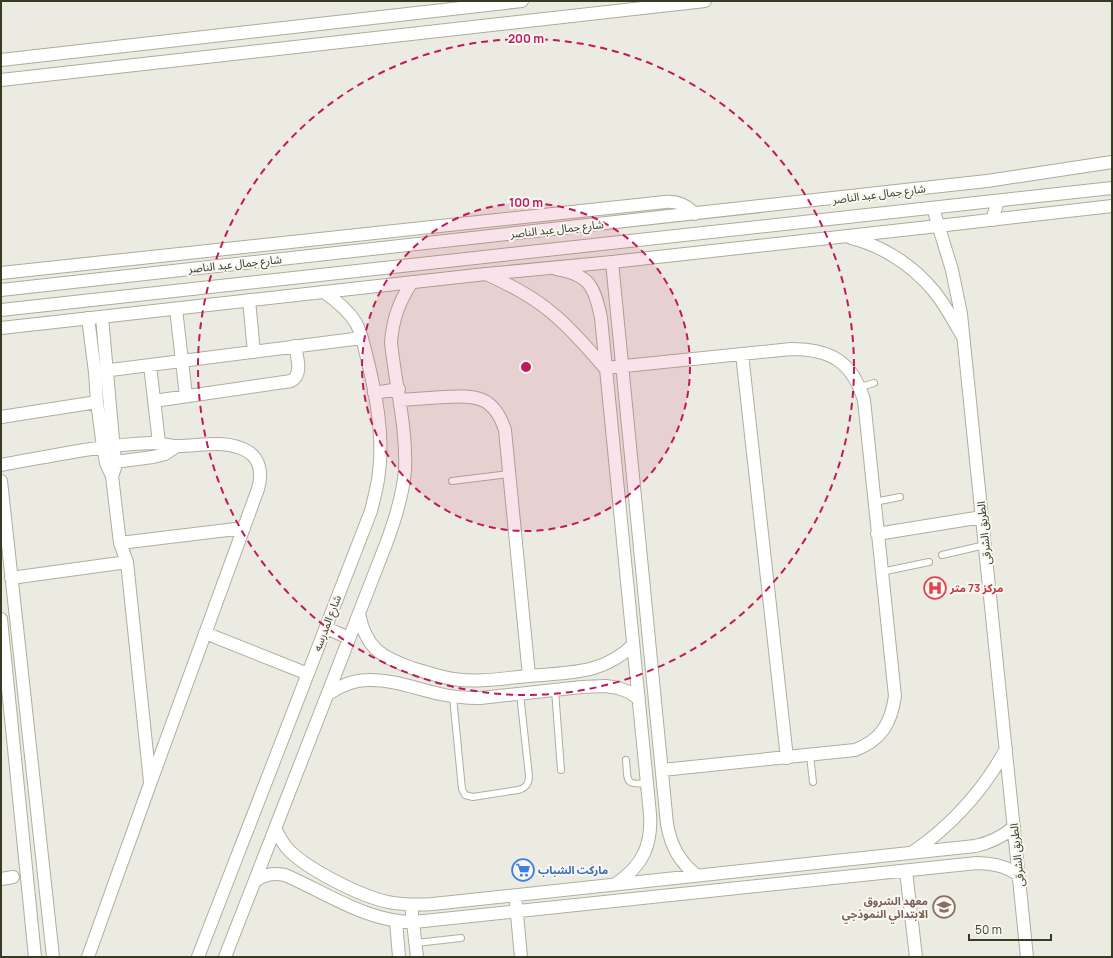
<svg xmlns="http://www.w3.org/2000/svg" width="1113" height="958" font-family="Manrope,'Noto Sans Arabic',sans-serif">
  <style>
    .lines { fill: none; stroke-linecap: round; stroke-linejoin: round }
    .lane-casing { stroke: #aeafa0; stroke-width: 8 }
    .street-casing { stroke: #aeafa0; stroke-width: 14 }
    .secondary-casing { stroke: #acad98; stroke-width: 14 }
    .lane { stroke: #fff; stroke-width: 6 }
    .street { stroke: #fff; stroke-width: 12 }
    .secondary { stroke: #fff; stroke-width: 12 }
    .ring { fill: none; stroke: #c2185b; stroke-width: 2; stroke-dasharray: 7 5 }
    .labels { text-anchor: middle; stroke-width: 4; stroke-linejoin: round; paint-order: stroke }
    .street-label { font-size: 11px; fill: #373b23; stroke: #f8f7f2 }
    .health-label { font-size: 11px; font-weight: bold; fill: #be3a42; stroke: #f8f7f2; text-anchor: start }
    .shop-label { font-size: 11px; font-weight: bold; fill: #366cbe; stroke: #f8f7f2; text-anchor: start }
    .education-label { font-size: 11px; font-weight: bold; fill: #785e54; stroke: #f8f7f2; text-anchor: end }
    .centre { fill: #c2185b; stroke: #f8f7f2; stroke-width: 2 }
    .ring-label { font-size: 12px; text-anchor: middle; font-weight: bold; fill: #c2185b; stroke: #f8f7f2; stroke-width: 4; stroke-linejoin: round; paint-order: stroke }
  </style>
  <rect width="100%" height="100%" fill="#ebebe1"/>
  <g class="lines">
    <g class="lane-casing">
      <path id="lane" d="M860,387L874,383
        M452,481L509,474
        M874,502L900,497
        M942,555L985,545
        M881,572L929,562
        M555,690L561,770
        M453,697L462,789L465,795L473,797L518,790C526,788 529,784 529,776L520,694
        M810,756L813,782
        M626,760C628,780 624,786 647,783
        M416,943L461,938"/>
    </g>
    <g class="street-casing">
      <path id="street" d="M933,208L952,270L961,314L1027,957
        M992,220L998,201
        M612,262L667,824C671,846 679,861 696,875
        M556,269C589,274 595,287 601,318L650,814C652,845 643,865 617,883
        M486,274C510,285 532,296 552,313C572,329 588,349 605,368L791,349C830,349 852,361 864,400L895,696C891,724 881,740 855,750L662,770
        M249,300L254,352
        M176,309L186,396
        M102,317L115,462V468L112,476
        M88,318L95,372L97,402L103,447L106,463L112,476L120,543L127,562L150,782
        M742,354L787,758
        M150,365L159,443
        M95,372L362,338
        M374,393L399,389
        M400,400C415,399 429,398 444,397C476,395 494,396 505,430L529,676
        M154,401L291,381C303,375 297,357 295,346
        M1,417L97,402
        M107,463L153,457L165,454L177,446
        M1,465C51,456 101,445 151,443C161,443 169,446 178,446C200,446 227,439 247,451C261,459 262,475 258,489L150,784L88,957
        M1,481L53,957
        M877,534L982,517
        M120,543L244,528
        M11,578L127,562
        M359,614C366,648 381,657 412,668C426,672 439,677 453,679C478,683 504,678 529,676C569,672 602,675 633,645
        M1,619L35,957
        M326,628L349,638
        M205,633L308,674
        M328,694C340,686 353,680 368,680C392,679 417,689 440,694C453,697 466,698 480,698L582,687L606,686L618,688L629,692L639,699
        M275,829C279,835 282,842 286,847C304,868 360,896 388,902C403,905 418,905 433,904L975,846C990,843 1002,837 1014,827
        M913,852C952,825 983,791 1006,749
        M906,871L916,957
        M1,879L13,877
        M255,881C265,874 273,873 285,875C327,893 367,922 414,922L977,863C993,863 1006,866 1019,875
        M516,904L521,957
        M411,905L417,957
        M396,921L399,957
        M198,957L371,511C374,498 378,485 379,472C384,435 376,394 367,358C364,346 362,334 356,323C348,310 337,301 324,292
        M225,957L386,544C395,520 403,496 405,470C407,426 395,384 391,342C393,318 399,302 412,282"/>
    </g>
    <g class="secondary-casing">
      <path id="secondary" d="M1,60L522,1
        M1,80L705,1
        M851,238C883,246 912,265 933,290C945,304 954,322 963,337
        M1,273L665,202C678,201 686,205 695,214
        M1,290L932,187L987,181L1112,162
        M1,310L1112,188
        M1,328L486,274L612,262L938,226L1112,206"/>
    </g>
    <use href="#lane" class="lane"/>
    <use href="#street" class="street"/>
    <use href="#secondary" class="secondary"/>
  </g>
  <circle cx="526" cy="367" r="164" fill="#c2185b" fill-opacity=".12"/>
  <g class="ring">
    <circle cx="526" cy="367" r="164"/>
    <circle cx="526" cy="367" r="328"/>
  </g>
  <defs>
    <g id="hospital-ring" transform="scale(1.15)"><circle r="9.5" fill="#f8f7f2" stroke="#e0444e" stroke-width="1.5"/><path d="M-5-5h3v3.5h4V-5h3V5h-3V1.5h-4V5h-3Z" fill="#e0444e"/></g>
    <g id="supermarket-ring" transform="scale(1.15)"><circle r="9.5" fill="#f8f7f2" stroke="#3f7fe0" stroke-width="1.5"/><path d="M-6-5.5h2.5l.6 2H6L4.5 2H-2.5L-4.4-4H-6ZM-1.5 3.2a1.3 1.3 0 1 0 .1 0ZM3 3.2a1.3 1.3 0 1 0 .1 0Z" fill="#3f7fe0"/></g>
    <g id="school-ring" transform="scale(1.15)"><circle r="9.5" fill="#f8f7f2" stroke="#8d6e63" stroke-width="1.5"/><path d="M0-5L7-2L0 1L-7-2ZM-4 1L0 2.5L4 1V4Q0 6-4 4Z" fill="#8d6e63"/></g>
  </defs>
  <g fill-rule="evenodd">
    <use href="#hospital-ring" x="935" y="588"/>
    <use href="#supermarket-ring" x="523" y="870"/>
    <use href="#school-ring" x="944" y="907"/>
  </g>
  <g class="labels">
    <g class="street-label">
      <text transform="translate(879 194) rotate(-7)" y="4">شارع جمال عبد الناصر</text>
      <text transform="translate(557 229) rotate(-6)" y="4">شارع جمال عبد الناصر</text>
      <text transform="translate(235 264) rotate(-6)" y="4">شارع جمال عبد الناصر</text>
      <text transform="translate(984 533) rotate(-96)" y="4">الطريق الشرقى</text>
      <text transform="translate(327 623) rotate(-69)" y="4">شارع المدرسه</text>
      <text transform="translate(1017 855) rotate(-96)" y="4">الطريق الشرقى</text>
    </g>
    <g class="health-label">
      <text x="950" y="592">مركز 73 متر</text>
    </g>
    <g class="shop-label">
      <text x="538" y="874">ماركت الشباب</text>
    </g>
    <g class="education-label">
      <text x="928" y="905">معهد الشروق<tspan x="928" dy="13">الابتدائي النموذجي</tspan></text>
    </g>
  </g>
  <circle cx="526" cy="367" r="6" class="centre"/>
  <g class="ring-label">
    <text x="526" y="43">200 m</text>
    <text x="526" y="207">100 m</text>
  </g>
  <rect width="1113" height="958" fill="none" stroke="#373b23" stroke-width="4"/>
  <path d="M969 934v6h82v-6" fill="none" stroke="#373b23" stroke-width="2"/>
  <text x="975" y="934" font-size="12" fill="#373b23" stroke="#f8f7f2" stroke-width="3" paint-order="stroke">50 m</text>
</svg>
